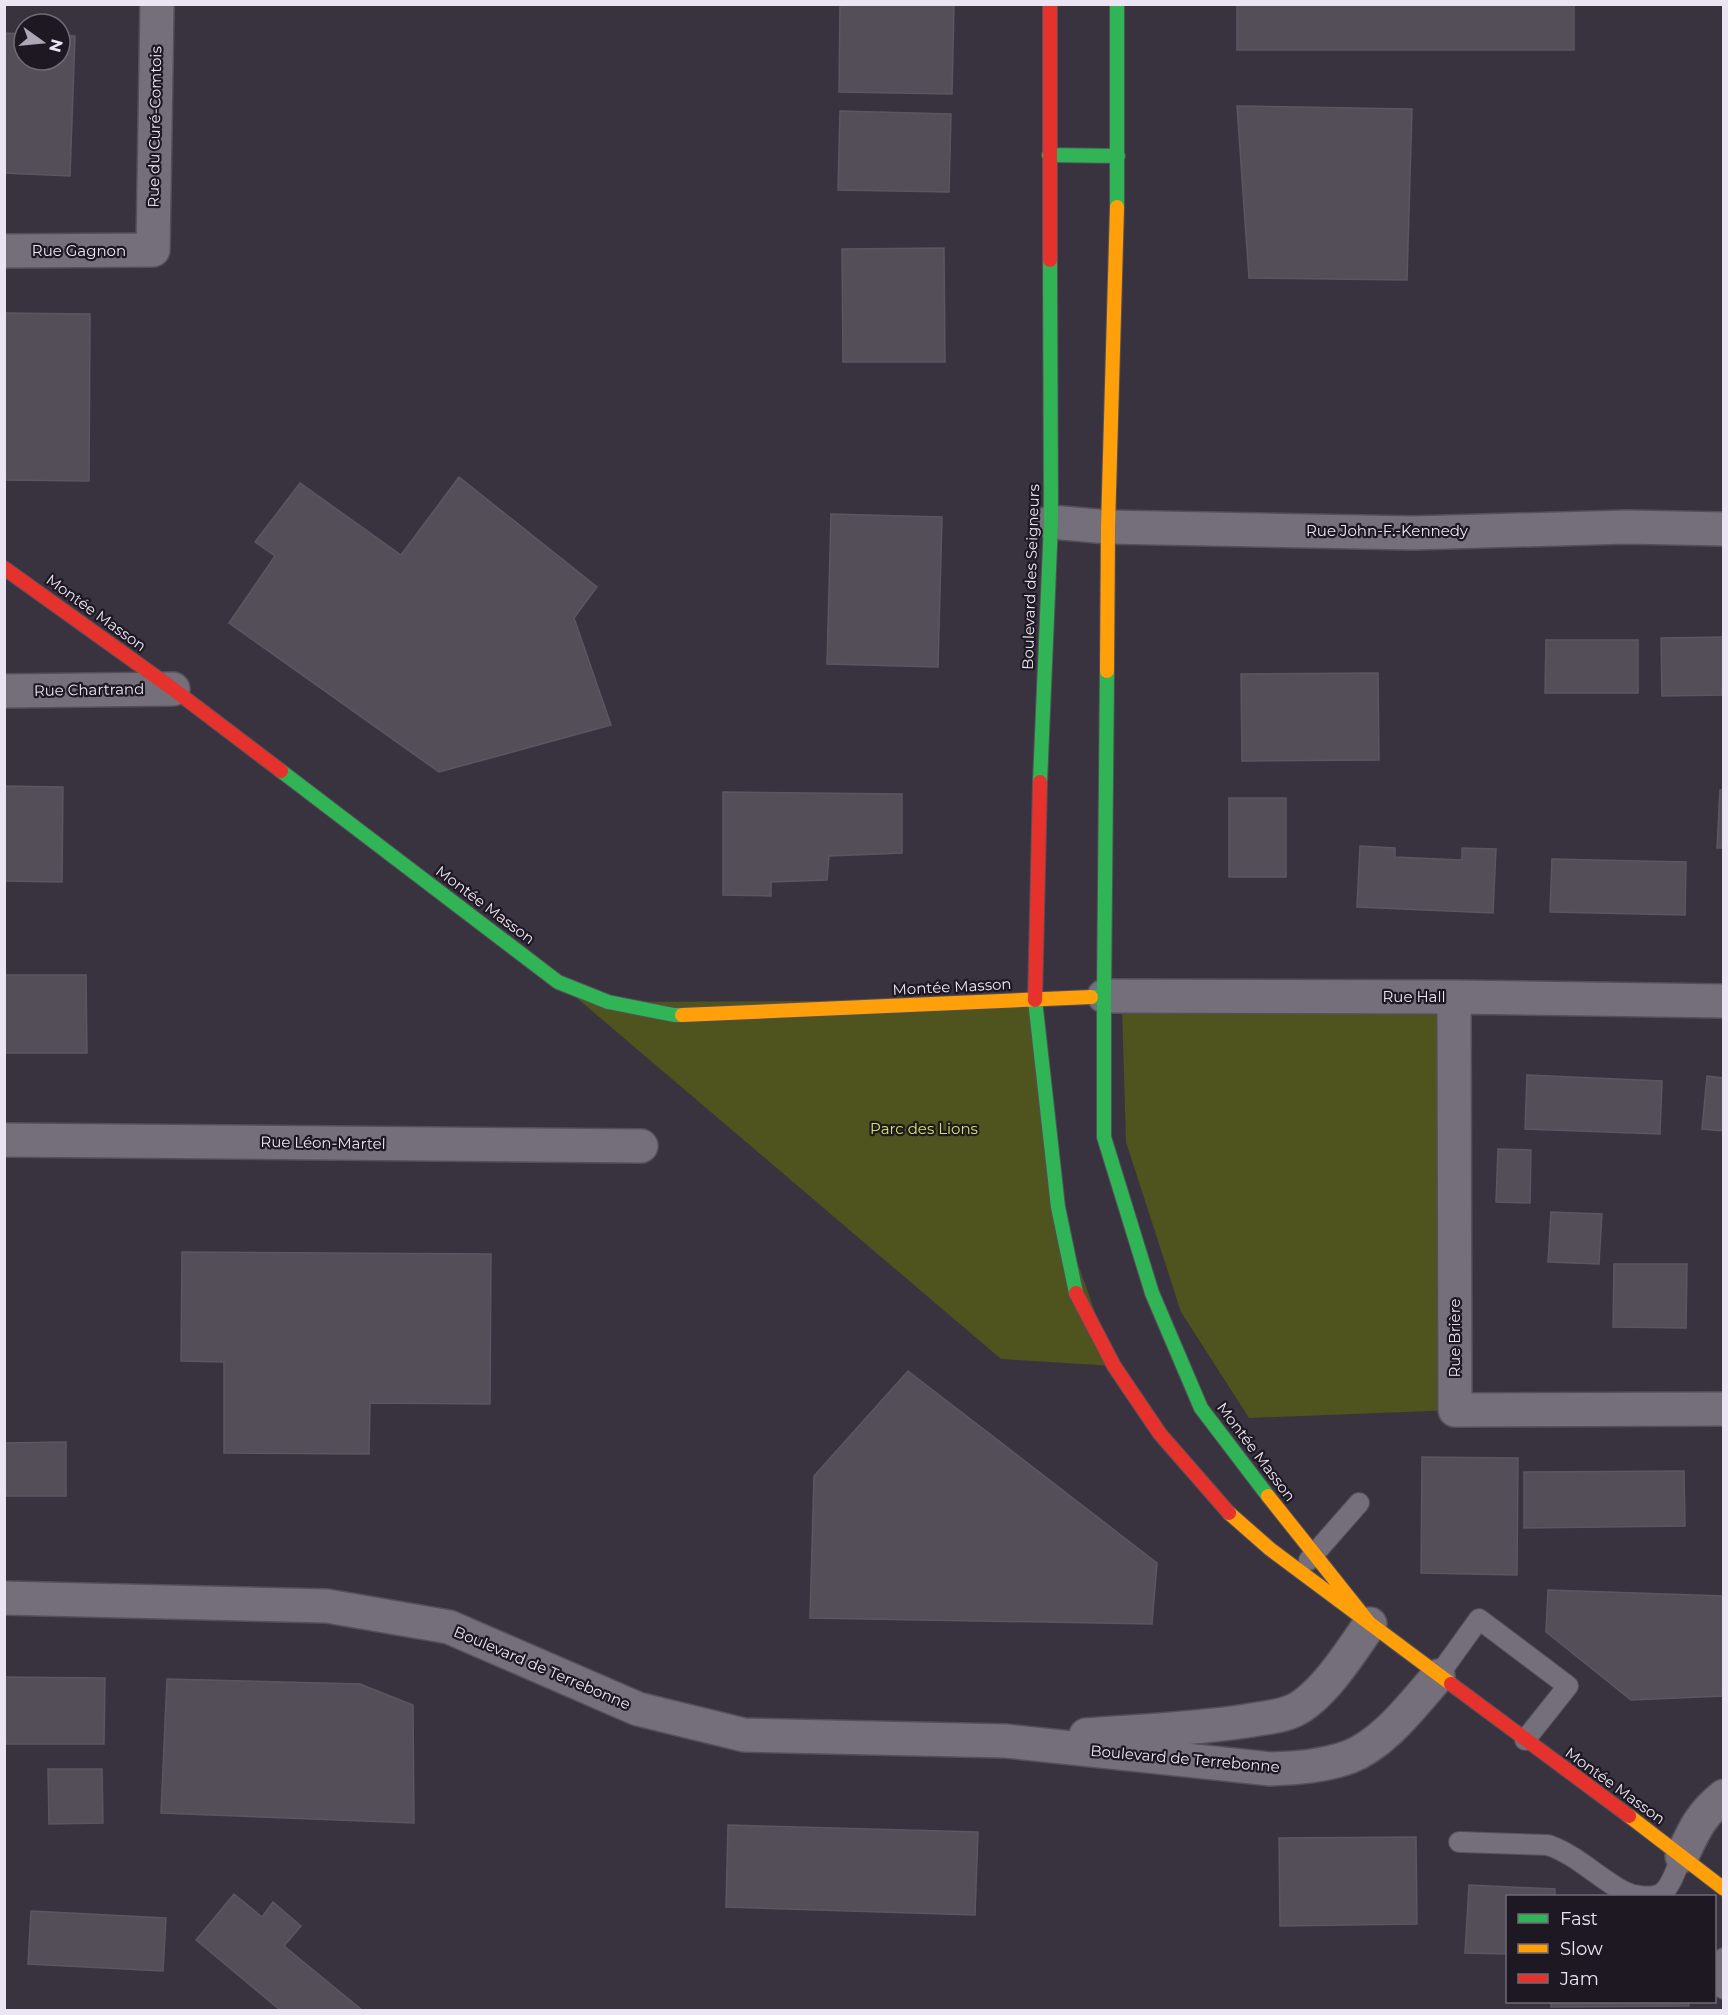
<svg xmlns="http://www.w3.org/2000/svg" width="1728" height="2015" font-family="Montserrat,sans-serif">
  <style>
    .green { fill: #4f531d }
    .building { fill: #534e58; stroke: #5b5761; stroke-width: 1.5 }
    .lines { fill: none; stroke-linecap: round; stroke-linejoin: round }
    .lane-casing { stroke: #54505a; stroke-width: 22 }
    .street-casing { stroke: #54505a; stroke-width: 36 }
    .fast-casing { stroke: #54505a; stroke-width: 16 }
    .slow-casing { stroke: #54505a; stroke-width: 16 }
    .jam-casing { stroke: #54505a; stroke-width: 16 }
    .lane { stroke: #746f7a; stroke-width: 20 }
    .street { stroke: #746f7a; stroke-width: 33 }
    .fast { stroke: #30b455; stroke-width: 14 }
    .slow { stroke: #ff9f0a; stroke-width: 14 }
    .jam { stroke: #e5322d; stroke-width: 14 }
    .labels { text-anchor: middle; stroke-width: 4.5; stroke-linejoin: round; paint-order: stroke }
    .street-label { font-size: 15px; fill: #ebe5f3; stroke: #1d1822 }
    .park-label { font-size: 15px; fill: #d6e260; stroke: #1d1822 }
  </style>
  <rect width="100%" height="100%" fill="#38333e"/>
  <path class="green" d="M558,982L608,1002L1035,1000L1058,1207L1114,1366L1001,1359Z
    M1122,1008L1459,1013L1455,1410L1249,1418L1181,1312L1126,1142Z"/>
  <path class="building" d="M840,4H954L952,94L839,92Z
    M1237,4H1574V50H1237Z
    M4,33L24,34V60H60V35L75,36L70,176L4,173Z
    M1237,106L1412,109L1407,280L1249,278Z
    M840,111L951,114L949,192L838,190Z
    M944,248L945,362H843L842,249Z
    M4,313L90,314L89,481L4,480Z
    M459,477L597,587L574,618L611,725L439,772L229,623L275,556L255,542L300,483L401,555Z
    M831,514L942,517L938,667L827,664Z
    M1724,637V695L1662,696L1661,638Z
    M1546,640H1638V693H1545Z
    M1378,673L1379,760L1242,761L1241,674Z
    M4,786L63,787L62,882L4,881Z
    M1720,790H1724V848H1717Z
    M723,792L902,794V853L829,856L827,880L771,882V896L723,895Z
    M1229,798H1286V877H1229Z
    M1360,846L1395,848V857L1462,860V848L1496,849L1493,913L1357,907Z
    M1552,859L1686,862L1685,915L1550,912Z
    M4,975H86L87,1053H4Z
    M1527,1075L1662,1081L1660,1134L1525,1129Z
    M1707,1076L1724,1078V1131L1702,1129Z
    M1498,1149L1531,1150L1530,1203L1496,1202Z
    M1551,1212L1602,1214L1599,1264L1548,1262Z
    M182,1252L491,1254L490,1404L370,1403L369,1454L224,1453V1362L181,1361Z
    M1614,1264H1687L1686,1328L1613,1327Z
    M908,1371L1157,1563L1152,1624L810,1618L814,1476Z
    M66,1442V1496H4V1443Z
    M1422,1457L1518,1458L1517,1575L1421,1573Z
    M1684,1471L1685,1526L1524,1528V1472Z
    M1548,1590L1724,1596V1696L1631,1700L1546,1632Z
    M4,1677L105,1678L104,1744H4Z
    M167,1679L360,1684L413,1705L414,1823L161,1813Z
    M48,1769H102L103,1823L49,1824Z
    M728,1825L978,1832L975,1915L726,1907Z
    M1416,1837L1417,1924L1280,1926L1279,1838Z
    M1469,1885L1555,1889V1896H1508V1954L1465,1953Z
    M234,1894L262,1917L273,1902L301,1926L284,1946L362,2010H280L196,1940Z
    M31,1911L166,1918L163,1971L28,1964Z
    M1551,2002H1688L1689,2006L1551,2007Z"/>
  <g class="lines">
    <g class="lane-casing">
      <path id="lane" d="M1309,1560L1359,1503
        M1438,1676L1479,1619L1568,1686L1525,1740
        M1459,1842L1548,1845C1577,1855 1597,1877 1623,1891C1633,1896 1653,1900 1663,1892C1672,1885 1677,1866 1682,1856
        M1714,1969L1724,1958
        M1714,1982L1724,1989"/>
    </g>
    <g class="street-casing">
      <path id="street" d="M4,251L153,250L157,4
        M1051,522L1108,527L1413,533L1627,527L1724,529
        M4,691L173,689
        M1104,996L1454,997L1724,1001
        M1454,997L1455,1410L1724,1409
        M4,1140L641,1146
        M4,1598L327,1606L449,1627L638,1709L744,1735L1006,1741L1271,1769C1298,1768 1324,1766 1349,1757C1384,1744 1414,1703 1438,1676
        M1086,1735C1139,1731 1193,1729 1246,1721C1262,1718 1281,1717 1295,1710C1324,1695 1352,1650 1370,1624
        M1682,1856C1694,1830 1701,1814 1724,1796"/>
    </g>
    <g class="fast-casing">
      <path id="fast" d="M1049,155L1118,156
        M1117,207V4
        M281,771L558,982L608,1002L674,1015H682
        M1040,782L1051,522L1050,260
        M1104,996L1107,671
        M1091,997L1104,996V1137L1152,1293L1201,1408L1268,1496
        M1035,1000L1058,1207L1076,1293"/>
    </g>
    <g class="slow-casing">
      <path id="slow" d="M1107,671L1108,527L1117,207
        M682,1015L1091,997
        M1268,1496L1370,1624
        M1229,1513L1270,1549L1451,1684
        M1629,1816L1724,1889"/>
    </g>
    <g class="jam-casing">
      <path id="jam" d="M1050,4V260
        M4,568L173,689L281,771
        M1035,1000L1040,782
        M1076,1293L1114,1366L1160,1434L1229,1513
        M1451,1684L1629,1816"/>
    </g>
    <use href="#lane" class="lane"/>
    <use href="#street" class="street"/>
    <use href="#fast" class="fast"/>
    <use href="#slow" class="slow"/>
    <use href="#jam" class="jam"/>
  </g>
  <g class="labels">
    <g class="street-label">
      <text transform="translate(155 127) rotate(-89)" y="5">Rue du Curé-Comtois</text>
      <text x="79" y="256">Rue Gagnon</text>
      <text x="1387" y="536">Rue John-F.-Kennedy</text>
      <text transform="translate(1031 577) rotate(-88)" y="5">Boulevard des Seigneurs</text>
      <text transform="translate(96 613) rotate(36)" y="5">Montée Masson</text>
      <text transform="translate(89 690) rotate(-1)" y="5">Rue Chartrand</text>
      <text transform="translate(485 905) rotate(37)" y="5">Montée Masson</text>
      <text transform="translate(952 987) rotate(-3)" y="5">Montée Masson</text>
      <text x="1414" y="1002">Rue Hall</text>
      <text transform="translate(323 1143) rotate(1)" y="5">Rue Léon-Martel</text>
      <text transform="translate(1455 1338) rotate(-90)" y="5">Rue Brière</text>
      <text transform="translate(1256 1452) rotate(53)" y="5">Montée Masson</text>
      <text transform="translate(542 1668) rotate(23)" y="5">Boulevard de Terrebonne</text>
      <text transform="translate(1185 1759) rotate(5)" y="5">Boulevard de Terrebonne</text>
      <text transform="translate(1615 1786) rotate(36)" y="5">Montée Masson</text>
    </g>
    <g class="park-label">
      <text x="924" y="1134">Parc des Lions</text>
    </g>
  </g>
  <rect width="1728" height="2015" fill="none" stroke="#ebe5f3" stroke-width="12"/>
  <rect x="1506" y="1895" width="210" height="108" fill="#1d1822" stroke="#6f6a76" stroke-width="1.5"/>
  <rect x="1518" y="1914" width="30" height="9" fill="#30b455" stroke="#6f6a76" stroke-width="1.5"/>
  <text x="1560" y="1925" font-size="18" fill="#ebe5f3">Fast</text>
  <rect x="1518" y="1944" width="30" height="9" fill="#ff9f0a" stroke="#6f6a76" stroke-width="1.5"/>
  <text x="1560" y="1955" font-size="18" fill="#ebe5f3">Slow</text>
  <rect x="1518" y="1974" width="30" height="9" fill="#e5322d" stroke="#6f6a76" stroke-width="1.5"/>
  <text x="1560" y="1985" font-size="18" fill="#ebe5f3">Jam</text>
  <g transform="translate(42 42) rotate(105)"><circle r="28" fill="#1d1822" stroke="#6f6a76" stroke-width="1.5"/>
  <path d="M0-4.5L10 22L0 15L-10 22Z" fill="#aca7b4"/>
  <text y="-9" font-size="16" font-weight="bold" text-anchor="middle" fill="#ebe5f3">N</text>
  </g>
</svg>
